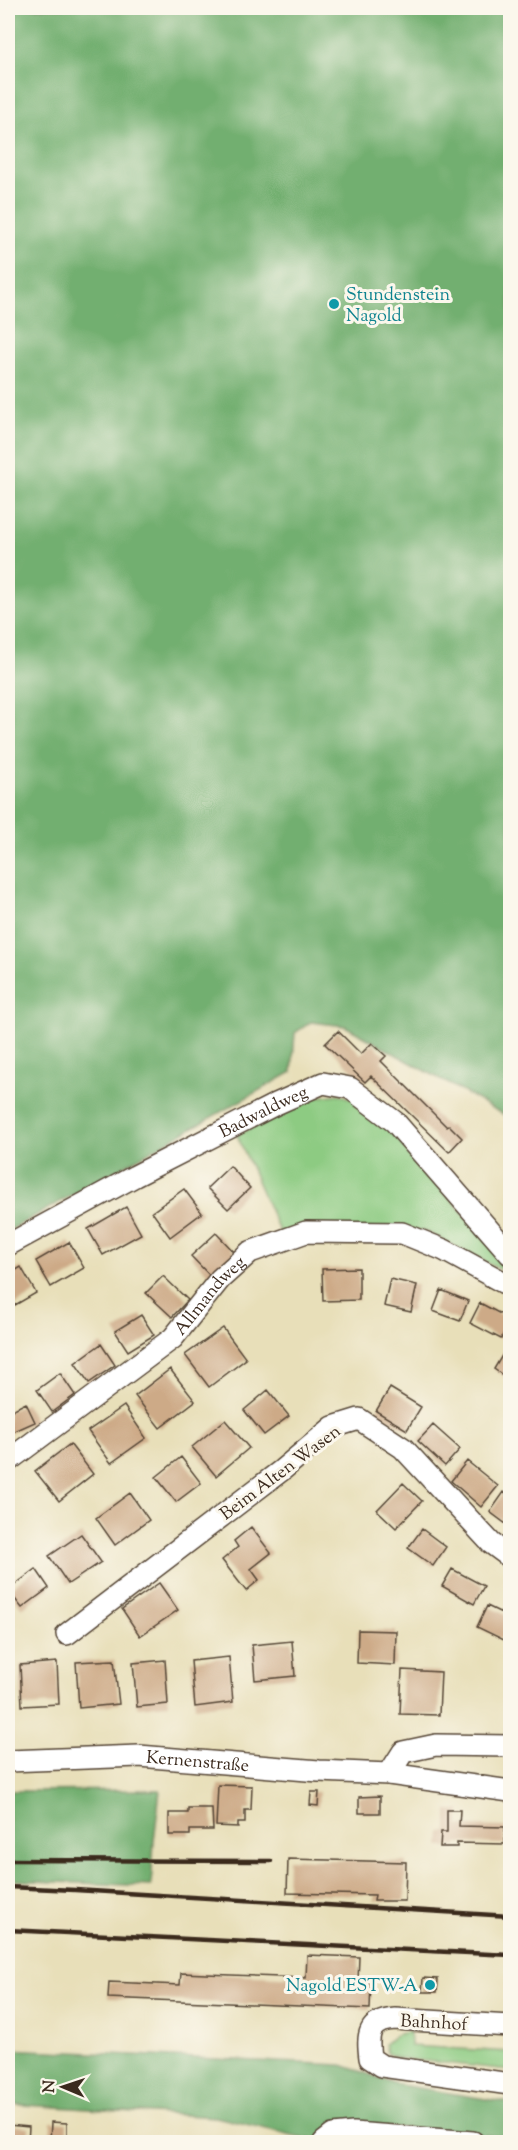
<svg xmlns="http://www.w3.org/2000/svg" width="518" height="2150" font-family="'Sorts Mill Goudy',serif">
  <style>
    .green { fill: #8dcb82; stroke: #647a50; stroke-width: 1.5 }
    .forest { fill: #72af70; stroke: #566c47; stroke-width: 1.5 }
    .building { fill: #cdaa87 }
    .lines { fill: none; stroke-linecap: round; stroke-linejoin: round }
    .minor-casing { stroke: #554535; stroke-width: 24 }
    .minor { stroke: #fff; stroke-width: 21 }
    .rail { stroke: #3b2a1e; stroke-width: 4.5 }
    .culture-dot { fill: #0f9aa8; stroke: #fbf7ec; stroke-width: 2 }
    .labels { text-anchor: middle; stroke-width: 6; stroke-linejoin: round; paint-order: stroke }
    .culture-label { font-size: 18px; fill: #0d838f; stroke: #fbf7ec; text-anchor: start }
    .street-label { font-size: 18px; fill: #3b2a1e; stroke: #fbf7ec }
  </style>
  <rect width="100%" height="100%" fill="#fbf7ec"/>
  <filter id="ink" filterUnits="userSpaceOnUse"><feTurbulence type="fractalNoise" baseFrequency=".0167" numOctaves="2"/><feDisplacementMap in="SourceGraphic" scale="12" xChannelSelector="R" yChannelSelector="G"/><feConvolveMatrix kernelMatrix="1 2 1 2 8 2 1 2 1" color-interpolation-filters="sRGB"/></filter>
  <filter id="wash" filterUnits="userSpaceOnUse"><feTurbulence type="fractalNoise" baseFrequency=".008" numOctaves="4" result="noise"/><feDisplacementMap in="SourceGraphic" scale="24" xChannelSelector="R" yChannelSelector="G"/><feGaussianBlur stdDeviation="1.35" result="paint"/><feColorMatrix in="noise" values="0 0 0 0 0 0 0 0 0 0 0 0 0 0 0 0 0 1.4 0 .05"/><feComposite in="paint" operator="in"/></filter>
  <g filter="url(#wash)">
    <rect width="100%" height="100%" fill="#e8dfb9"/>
    <path class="green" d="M339,1094L368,1105L489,1242L507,1273L425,1231L280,1233L237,1135L311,1098Z
      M410,2032V2046L510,2052V2070L397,2058L387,2053L385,2044C394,2035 398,2033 410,2032Z"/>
    <path class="forest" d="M8,8H510V1118L345,1026L311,1022L295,1033L292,1072L8,1231Z
      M160,1790L154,1841L151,1886L8,1880V1791Z
      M8,2049L342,2065L400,2085L510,2103V2137L391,2127L313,2140L216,2117L8,2104Z"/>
    <g id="blocks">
      <path class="building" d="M338,1031L361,1054L372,1043L386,1056L381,1061L447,1127L449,1125L462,1138L449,1152L371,1076L365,1082L325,1044Z
        M230,1166L250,1188L228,1209L207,1188Z
        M184,1189L202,1213L170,1237L152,1212Z
        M126,1207L141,1234L103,1255L88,1229Z
        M216,1233L237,1255L212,1278L191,1256Z
        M69,1242L84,1268L51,1287L36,1261Z
        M21,1267L36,1293L10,1308L8,1304V1275Z
        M359,1268V1300L323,1301L322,1269Z
        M163,1276L188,1300L172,1317L146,1293Z
        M390,1279L417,1285L411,1312L384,1306Z
        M441,1290L468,1301L460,1321L433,1311Z
        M480,1303L510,1319L501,1339L470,1323Z
        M141,1315L154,1335L128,1351L115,1331Z
        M223,1328L246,1359L209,1387L185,1355Z
        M510,1342V1380L494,1369Z
        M101,1344L115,1365L89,1383L75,1363Z
        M170,1369L195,1401L160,1428L135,1396Z
        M60,1373L75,1395L52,1412L37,1390Z
        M390,1388L421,1407L407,1430L376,1411Z
        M268,1390L289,1416L264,1435L244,1410Z
        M26,1403L35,1422L8,1434V1412Z
        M124,1406L146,1438L111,1463L88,1431Z
        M225,1420L249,1448L216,1476L192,1447Z
        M433,1425L460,1449L445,1466L418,1441Z
        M70,1444L93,1474L59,1501L35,1471Z
        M181,1457L201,1483L176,1502L156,1477Z
        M467,1461L498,1486L481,1507L451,1481Z
        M403,1483L422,1501L396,1528L377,1510Z
        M504,1492L510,1497V1527L490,1512Z
        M130,1493L149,1520L115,1545L96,1518Z
        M251,1527L271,1553L251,1569L259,1580L246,1591L222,1560L238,1547L234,1541Z
        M422,1529L446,1547L433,1566L408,1548Z
        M81,1534L101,1562L68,1584L49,1556Z
        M36,1569L49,1588L22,1608L8,1590Z
        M452,1569L484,1586L474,1604L442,1586Z
        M159,1583L178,1610L140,1636L122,1609Z
        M487,1606L510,1617V1631L506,1641L477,1627Z
        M358,1630L396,1631L395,1665L357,1663Z
        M292,1641L295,1676L255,1680L252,1645Z
        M229,1657L233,1702L195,1707L191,1661Z
        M114,1660L119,1704L79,1708L76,1662Z
        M165,1660L168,1704L137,1707L133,1663Z
        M57,1662L59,1704L22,1706L20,1665Z
        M402,1670L441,1672L439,1715L400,1714Z
        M218,1785L252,1786L251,1810H245V1823H238V1827L216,1826Z
        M311,1792H319L318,1806L310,1805Z
        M380,1796V1813H359V1797Z
        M188,1808H212L213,1830H190V1835H169V1813H188Z
        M447,1810H460L459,1826L505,1827V1844L457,1843V1847H440L441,1832H447Z
        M288,1859L406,1862L405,1901H374L375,1895L287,1893Z
        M307,1955L359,1957L358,1981L371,1982L370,2009L108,1998L109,1982L180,1985L181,1973L306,1978Z
        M423,1978L438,1979L437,1992H422Z
        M51,2122L67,2123V2142H50Z
        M8,2125L29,2127L28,2142H8Z"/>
    </g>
  </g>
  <g filter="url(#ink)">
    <use href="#blocks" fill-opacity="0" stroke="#554535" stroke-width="1.5"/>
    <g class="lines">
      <g class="minor-casing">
        <g id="minor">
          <path id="s1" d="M8,1245L135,1176L276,1104L323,1083L350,1088L395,1122L510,1254"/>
          <path id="s2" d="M8,1461L173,1338L220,1279L250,1252L306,1232L402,1233L444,1250L510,1286"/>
          <path d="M67,1634L282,1470L333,1427L359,1419L403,1448L491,1543L510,1557"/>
          <path id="s3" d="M8,1761L139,1756L319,1771L389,1774L510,1791"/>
          <path d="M389,1774L403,1752L436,1745L510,1746"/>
          <path d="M510,2026L395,2019C368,2021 367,2034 370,2058L382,2066L510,2084"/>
          <path d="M324,2142L333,2135L353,2133L473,2142"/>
        </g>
      </g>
      <use href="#minor" class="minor"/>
      <path class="rail" d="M8,1860L271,1861
        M8,1887L75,1890L510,1916
        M8,1930L510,1955"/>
    </g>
  </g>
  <g class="culture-dot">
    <circle cx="334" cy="304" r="6"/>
    <circle cx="430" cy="1985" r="6"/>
  </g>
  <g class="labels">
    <g class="culture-label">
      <text x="346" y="300">Stundenstein<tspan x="346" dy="21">Nagold</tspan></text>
      <text x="418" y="1991" text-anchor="end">Nagold ESTW-A</text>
    </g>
    <g class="street-label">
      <text dy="6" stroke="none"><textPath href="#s1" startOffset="288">Badwaldweg</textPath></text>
      <text dy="6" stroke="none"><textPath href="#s2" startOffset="262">Allmandweg</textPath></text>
      <text transform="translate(280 1472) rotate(-37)" y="6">Beim Alten Wasen</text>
      <text dy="6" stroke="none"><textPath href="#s3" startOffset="190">Kernenstraße</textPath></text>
      <text transform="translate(434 2022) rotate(3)" y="6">Bahnhof</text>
    </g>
  </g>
  <rect width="518" height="2150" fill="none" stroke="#fbf7ec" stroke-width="30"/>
  <g transform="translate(63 2087) rotate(272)" stroke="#fbf7ec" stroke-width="4.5" paint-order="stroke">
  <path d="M0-4.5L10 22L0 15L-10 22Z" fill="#3b2a1e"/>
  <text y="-9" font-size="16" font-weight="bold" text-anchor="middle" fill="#3b2a1e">N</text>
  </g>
</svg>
